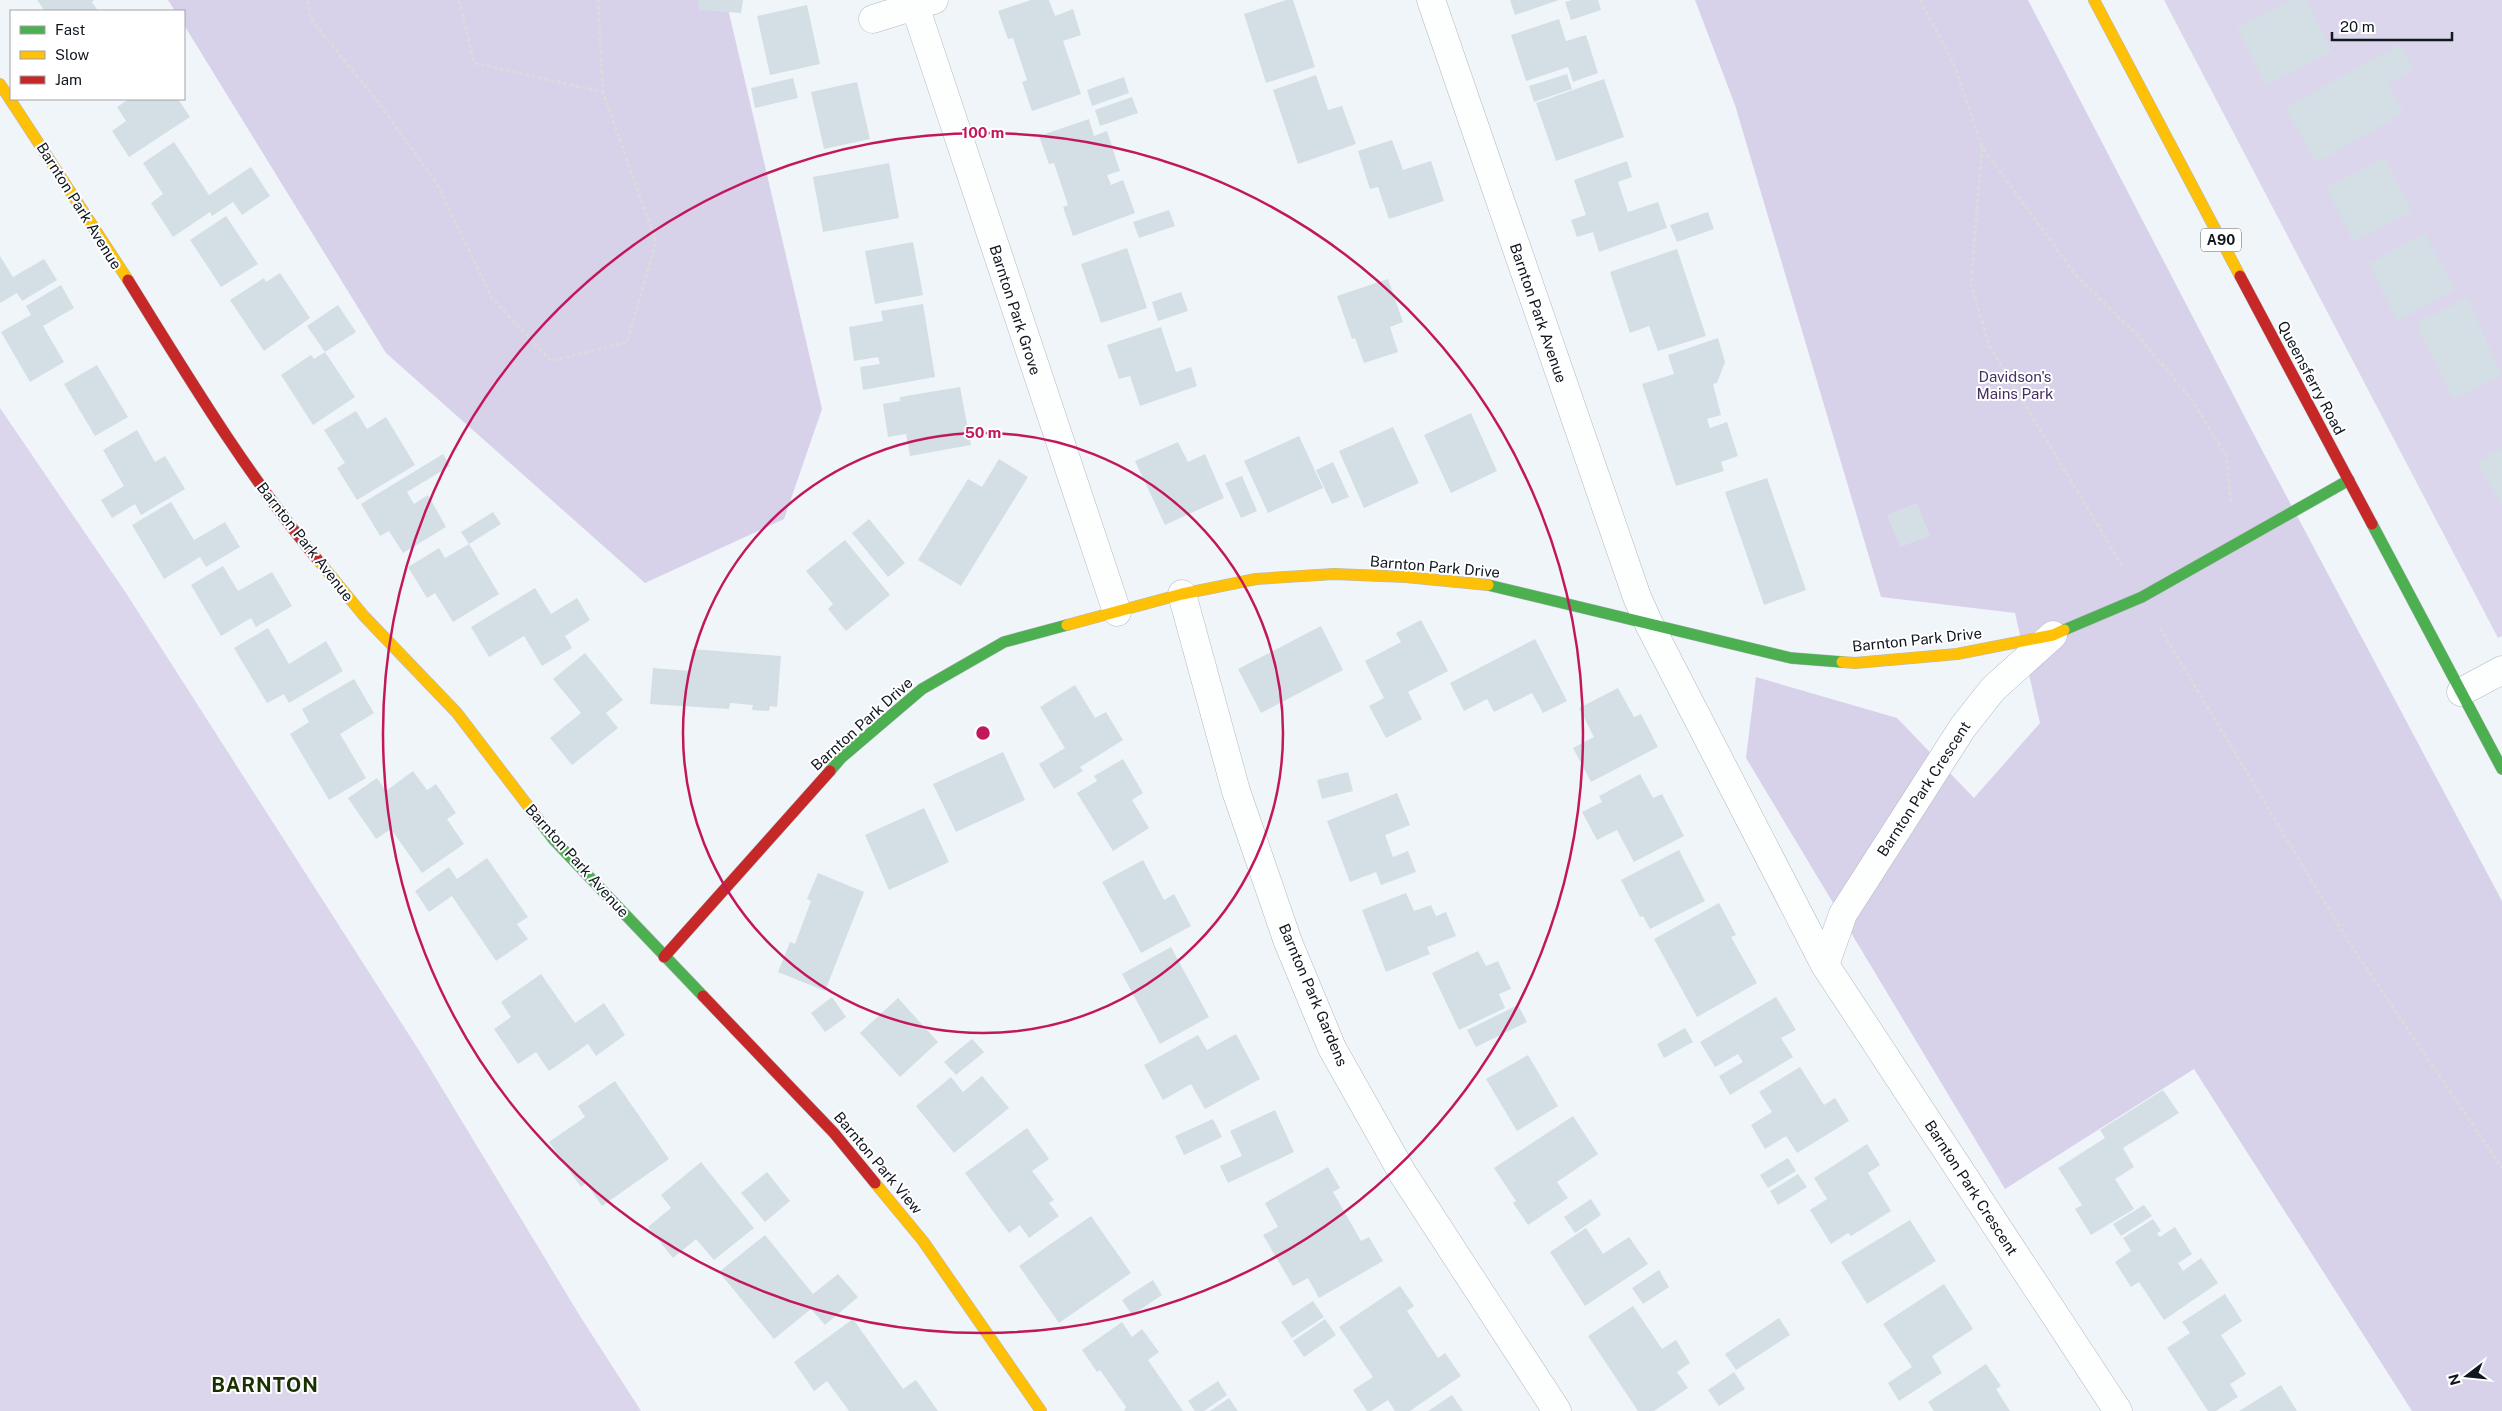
<svg xmlns="http://www.w3.org/2000/svg" width="2502" height="1411" font-family="'Public Sans',sans-serif">
  <style>
    .green { fill: #dbd6ec }
    .forest { fill: #d7d1ea }
    .building { fill: #d3dfe5 }
    .lines { fill: none; stroke-linecap: round; stroke-linejoin: round }
    .street-casing { stroke: #b2b8bf; stroke-width: 29 }
    .fast-casing { stroke: #b2b8bf; stroke-width: 12 }
    .slow-casing { stroke: #b2b8bf; stroke-width: 12 }
    .jam-casing { stroke: #b2b8bf; stroke-width: 12 }
    .path { stroke: #d9dcdd; stroke-width: 3; stroke-dasharray: 4 2.5; stroke-linecap: butt }
    .street { stroke: #fdfefe; stroke-width: 28 }
    .fast { stroke: #4caf50; stroke-width: 11 }
    .slow { stroke: #ffc107; stroke-width: 11 }
    .jam { stroke: #c62828; stroke-width: 11 }
    .ring { fill: none; stroke: #c2185b; stroke-width: 2.5 }
    .labels { text-anchor: middle; stroke-width: 4; stroke-linejoin: round; paint-order: stroke }
    .shield { fill: #fff; stroke: #585d62; stroke-width: 1 }
    .shield-label { font-size: 14px; font-weight: bold; fill: #10171f }
    .street-label { font-size: 15px; fill: #10171f; stroke: #fff }
    .park-label { font-size: 15px; fill: #462f63; stroke: #fff }
    .district-label { font-size: 20px; font-weight: bold; letter-spacing: 1px; fill: #193100; stroke: #fff }
    .centre { fill: #c2185b; stroke: #fff; stroke-width: 2.5 }
    .ring-label { font-size: 15px; text-anchor: middle; font-weight: bold; fill: #c2185b; stroke: #fff; stroke-width: 4; stroke-linejoin: round; paint-order: stroke }
  </style>
  <rect width="100%" height="100%" fill="#f0f5fa"/>
  <path class="green" d="M2164,0H2502V636L2498,638Z
    M0,408L126,593L420,1052L580,1316L641,1411H0Z"/>
  <path class="forest" d="M168,0H726L822,409L784,519L645,583L386,353L184,25V11H175Z
    M1695,0H2028L2263,452L2502,901V1411H2412L2194,1069L2005,1189L1746,758L1756,677L1897,718L1974,798L2040,723L2015,613L1881,597L1735,105Z"/>
  <path class="building" d="M37,0H94L92,2L98,11H45Z
    M699,0H743L741,13L698,10Z
    M1031,0H1049L1055,16L1073,9L1081,35L1063,41L1081,94L1032,111L1022,82L1027,80L1013,38L1008,39L998,11Z
    M1286,0H1293L1315,67L1266,83L1244,14Z
    M1510,0H1559L1515,15Z
    M1572,0H1598L1601,10L1571,20L1565,2Z
    M2291,0H2306L2332,51L2266,85L2237,28Z
    M807,5L820,64L770,75L757,16Z
    M1559,19L1566,41L1586,35L1598,73L1573,82L1568,67L1526,81L1511,35Z
    M2400,44L2414,69L2388,84L2404,113L2316,163L2285,108Z
    M1567,74L1572,89L1534,102L1529,86Z
    M1316,75L1328,110L1342,106L1356,144L1298,164L1273,90Z
    M1124,77L1129,93L1092,106L1087,90Z
    M793,78L798,98L755,108L751,88Z
    M1604,79L1624,137L1556,161L1536,103Z
    M857,82L870,139L824,149L811,92Z
    M1132,97L1138,113L1100,126L1095,110Z
    M129,99H178L190,117L129,157L112,131L126,121L117,107Z
    M1089,119L1094,136L1107,131L1120,171L1107,175L1111,185L1123,180L1135,213L1073,236L1063,207L1068,205L1054,163L1049,164L1039,136Z
    M1392,140L1403,170L1431,161L1444,201L1389,219L1378,187L1370,189L1358,151Z
    M174,142L209,195L251,167L270,196L242,215L233,202L212,216L210,212L173,237L151,203L163,194L143,163Z
    M2384,158L2412,211L2354,242L2326,188Z
    M1627,161L1632,177L1618,182L1628,212L1658,202L1667,228L1599,252L1593,232L1577,237L1571,220L1586,215L1574,180Z
    M889,163L899,218L823,232L813,177Z
    M1169,210L1175,226L1139,238L1133,222Z
    M1708,212L1714,229L1677,242L1670,225Z
    M226,216L258,264L221,287L190,240Z
    M2424,233L2455,290L2397,321L2369,264Z
    M913,242L923,295L875,304L865,251Z
    M1127,248L1147,308L1101,323L1081,264Z
    M1677,249L1706,336L1658,351L1649,326L1630,333L1610,272Z
    M0,256L13,277L44,259L57,280L22,301L17,293L0,303Z
    M280,273L310,318L264,351L230,300L264,278L266,282Z
    M1388,279L1403,322L1390,327L1398,352L1364,363L1355,338L1352,339L1337,296Z
    M61,285L74,308L43,326L64,362L30,382L1,332L31,315L26,306Z
    M1181,292L1188,311L1158,321L1152,302Z
    M2467,298L2502,375L2453,399L2416,323Z
    M923,304L935,377L863,390L860,367L880,364L878,357L854,361L849,327L883,321L881,311Z
    M338,305L356,332L325,352L307,326Z
    M1161,327L1176,372L1191,367L1197,386L1140,406L1130,376L1119,379L1107,345Z
    M1718,338L1725,362L1717,383L1713,384L1721,415L1707,419L1710,428L1727,422L1738,456L1721,462L1724,471L1676,486L1642,384L1674,374L1668,355Z
    M325,352L355,397L313,425L281,375L311,355L314,359Z
    M97,365L128,417L95,436L64,384Z
    M960,387L971,445L910,456L906,434L888,437L883,404L900,401V397Z
    M356,411L367,429L386,417L415,465L357,500L337,468L345,463L324,430Z
    M1471,413L1497,471L1451,493L1424,435Z
    M1393,427L1419,483L1364,508L1339,451Z
    M137,430L155,462L165,456L185,489L141,515L135,504L112,518L101,500L124,486L103,450Z
    M1299,436L1323,488L1268,513L1244,461Z
    M1178,442L1188,462L1205,454L1224,498L1165,525L1135,461Z
    M2502,448V506L2477,462Z
    M443,454L450,466L407,492L414,504L428,495L446,527L403,553L389,531L380,536L361,504Z
    M999,459L1028,477L961,586L918,560L968,479L982,487Z
    M1333,462L1349,497L1332,504L1316,470Z
    M1242,476L1257,511L1241,518L1225,483Z
    M1767,478L1806,590L1764,605L1725,492Z
    M171,502L194,540L225,522L240,547L206,567L200,557L164,579L132,525Z
    M1917,503L1930,536L1900,547L1887,515Z
    M493,512L501,524L469,544L461,532Z
    M869,519L905,563L888,577L852,533Z
    M845,540L890,595L846,631L828,609L833,604L806,571Z
    M469,544L499,594L453,622L435,593L427,598L408,567L439,548L445,558Z
    M223,566L238,591L272,572L292,606L256,627L251,618L221,636L191,585Z
    M535,588L551,614L577,598L590,620L565,636L572,648L542,666L524,636L489,657L471,627Z
    M1421,620L1448,671L1408,692L1422,719L1386,738L1369,706L1384,698L1365,661L1401,642L1396,633Z
    M1321,626L1343,670L1261,713L1238,669Z
    M268,628L289,664L326,641L343,671L289,703L284,694L267,703L234,648Z
    M1535,639L1567,701L1543,713L1532,693L1494,712L1487,699L1464,711L1450,683Z
    M692,649L781,656L777,707L770,706L769,711L752,710L753,705L730,703L729,709L650,704L653,668L690,671Z
    M585,653L623,700L606,713L618,728L572,765L550,738L581,713L553,679Z
    M354,679L374,713L340,734L366,778L329,800L290,734L309,722L302,709Z
    M1075,685L1095,718L1106,712L1123,740L1080,767L1083,771L1054,789L1039,764L1065,748L1040,707Z
    M1618,688L1634,717L1641,714L1658,747L1591,782L1573,748L1594,737L1579,708Z
    M1003,752L1025,800L956,832L933,784Z
    M1123,759L1143,793L1132,800L1149,828L1113,851L1077,793L1097,781L1094,776Z
    M413,771L427,790L436,784L456,813L447,819L464,844L422,873L391,829L376,839L348,798L377,778L386,791Z
    M1348,772L1353,791L1322,799L1317,780Z
    M1640,774L1653,798L1662,794L1684,836L1634,862L1617,830L1597,840L1582,812L1602,802L1599,796Z
    M1397,793L1410,825L1385,835L1393,857L1408,851L1416,872L1381,885L1376,872L1350,882L1327,821Z
    M924,808L949,862L889,890L865,835Z
    M1679,850L1705,901L1650,929L1643,916L1640,917L1621,880Z
    M487,858L528,917L517,924L528,939L496,961L452,896L429,912L415,891L449,867L457,879Z
    M1143,860L1164,900L1174,894L1191,926L1141,953L1102,882Z
    M818,873L864,892L825,991L778,972L790,942L795,944L811,901L807,899Z
    M1406,893L1414,911L1431,905L1436,916L1446,912L1456,936L1427,947L1430,954L1386,972L1362,910Z
    M1719,903L1736,935L1731,937L1757,983L1697,1017L1654,939Z
    M1171,947L1209,1017L1160,1044L1122,974Z
    M1478,951L1486,966L1498,961L1511,989L1499,994L1505,1008L1459,1030L1432,973Z
    M541,974L575,1023L604,1003L625,1035L596,1056L588,1044L549,1071L536,1052L518,1064L494,1029L511,1017L501,1002Z
    M832,997L846,1017L825,1032L811,1013Z
    M1776,997L1796,1030L1781,1038L1793,1057L1730,1095L1719,1076L1743,1062L1738,1054L1715,1067L1700,1042Z
    M898,998L938,1042L900,1077L860,1033Z
    M1518,1005L1527,1022L1476,1047L1467,1030Z
    M1685,1028L1693,1042L1664,1058L1657,1044Z
    M1236,1034L1260,1079L1205,1109L1191,1084L1163,1100L1144,1065L1198,1035L1207,1050Z
    M972,1039L984,1052L956,1075L944,1062Z
    M1528,1055L1558,1106L1517,1131L1486,1079Z
    M1800,1067L1824,1105L1835,1098L1849,1121L1797,1153L1786,1136L1765,1149L1751,1125L1772,1112L1759,1092Z
    M982,1076L1009,1108L954,1153L916,1106L951,1077L963,1092Z
    M615,1081L669,1159L602,1206L586,1183L581,1187L549,1142L585,1117L578,1106Z
    M2163,1090L2179,1113L2123,1148L2134,1167L2115,1179L2134,1209L2091,1235L2075,1209L2082,1205L2058,1168L2105,1138L2100,1130Z
    M1275,1110L1294,1152L1228,1183L1220,1166L1242,1156L1230,1131Z
    M1573,1116L1598,1154L1557,1182L1568,1198L1528,1225L1513,1203L1516,1201L1494,1168Z
    M1213,1119L1222,1137L1184,1155L1175,1136Z
    M1027,1128L1049,1159L1032,1171L1054,1200L1049,1203L1059,1216L1029,1238L1020,1225L1009,1233L965,1173Z
    M1867,1144L1880,1165L1868,1173L1891,1211L1851,1236L1848,1233L1831,1244L1810,1210L1827,1199L1814,1178Z
    M1788,1158L1796,1171L1768,1188L1760,1175Z
    M701,1162L754,1228L714,1260L696,1239L673,1258L648,1227L671,1208L661,1195Z
    M1328,1167L1340,1188L1333,1192L1361,1241L1369,1237L1383,1261L1319,1298L1308,1278L1293,1286L1263,1235L1278,1227L1265,1203Z
    M767,1172L790,1201L765,1222L741,1193Z
    M1798,1174L1807,1187L1778,1205L1770,1191Z
    M1591,1199L1601,1215L1575,1233L1564,1217Z
    M2144,1205L2152,1216L2121,1236L2113,1224Z
    M1091,1216L1131,1273L1059,1323L1019,1266Z
    M2153,1219L2161,1231L2157,1233L2160,1237L2175,1227L2192,1254L2178,1263L2183,1271L2201,1258L2218,1283L2164,1320L2139,1282L2131,1287L2115,1262L2131,1251L2123,1238Z
    M1910,1220L1936,1261L1867,1304L1841,1262Z
    M1586,1228L1603,1254L1629,1237L1648,1264L1585,1306L1550,1252Z
    M765,1235L813,1294L838,1274L858,1297L825,1325L811,1309L774,1339L719,1272Z
    M1659,1270L1669,1287L1643,1304L1632,1288Z
    M1153,1280L1162,1295L1132,1315L1122,1300Z
    M1944,1284L1973,1329L1932,1356L1942,1373L1899,1401L1888,1383L1912,1367L1883,1324Z
    M1400,1286L1414,1306L1407,1311L1438,1358L1445,1353L1461,1376L1410,1411H1395L1388,1400L1371,1411H1367L1353,1390L1373,1377L1339,1327Z
    M2225,1294L2242,1321L2221,1335L2246,1374L2230,1384L2238,1397L2216,1411H2208L2167,1348L2190,1333L2182,1322Z
    M1313,1301L1324,1317L1292,1338L1281,1322Z
    M1633,1306L1662,1349L1676,1340L1690,1363L1677,1372L1688,1388L1654,1411H1638L1588,1336Z
    M1779,1318L1790,1335L1736,1370L1725,1354Z
    M853,1319L903,1389L916,1380L938,1411H849L827,1381L814,1391L794,1362Z
    M1325,1319L1336,1335L1304,1357L1293,1341Z
    M1122,1322L1132,1337L1142,1329L1159,1352L1148,1360L1183,1411H1124L1126,1407L1100,1370L1097,1372L1082,1350Z
    M1986,1364L2001,1386L1996,1389L2010,1411H1934L1928,1402Z
    M1734,1372L1745,1389L1719,1406L1708,1390Z
    M1218,1381L1227,1395L1204,1411H1195L1188,1401Z
    M2281,1385L2297,1411H2239Z
    M1452,1395L1463,1411H1428Z
    M1229,1398L1238,1411H1210Z"/>
  <g class="lines">
    <g class="street-casing">
      <path id="street" d="M1431,0L1637,597L1649,624L1825,965L2118,1411
        M915,6L1117,612
        M873,19L934,0
        M1182,594L1236,791L1288,942L1332,1048L1403,1174L1557,1411
        M2461,692L2502,670
        M1825,965L1843,914L1963,727L1993,689L2053,635"/>
    </g>
    <g class="fast-casing">
      <path id="fast" d="M2372,524L2502,769
        M1488,585L1791,658L1842,662
        M2064,630L2142,597L2349,480
        M830,771L841,758L922,689L1004,642L1067,625
        M538,819L554,840L703,996"/>
    </g>
    <g class="slow-casing">
      <path id="slow" d="M2094,0L2240,276
        M0,84L128,280
        M317,559L364,616L457,713L538,819
        M1067,625L1182,594L1256,579L1334,574L1406,577L1488,585
        M1842,662L1855,663L1957,654L2053,635L2064,630
        M875,1183L923,1241L1041,1411"/>
    </g>
    <g class="jam-casing">
      <path id="jam" d="M2240,276L2372,524
        M128,280C187,375 245,472 317,559
        M664,957L830,771
        M703,996L834,1133L875,1183"/>
    </g>
    <path class="path" d="M308,0L310,18L379,103L437,184L492,298L551,361L627,342L656,242L603,92L598,0
      M459,0L474,63L603,92
      M1920,0L1954,64L1982,147L2075,274L2139,337L2192,400L2226,456L2231,502
      M1982,147L1971,284L1989,345L2123,567
      M2160,628L2348,941L2502,1168"/>
    <use href="#street" class="street"/>
    <use href="#fast" class="fast"/>
    <use href="#slow" class="slow"/>
    <use href="#jam" class="jam"/>
  </g>
  <g class="ring">
    <circle cx="983" cy="733" r="300"/>
    <circle cx="983" cy="733" r="600"/>
  </g>
  <g class="labels">
    <rect class="shield" x="2201" y="228.5" width="40" height="23" rx="4"/>
    <g class="shield-label">
      <text x="2221" y="245">A90</text>
    </g>
    <g class="street-label">
      <text transform="translate(79 206) rotate(58)" y="5">Barnton Park Avenue</text>
      <text transform="translate(1015 310) rotate(72)" y="5">Barnton Park Grove</text>
      <text transform="translate(1538 313) rotate(71)" y="5">Barnton Park Avenue</text>
      <text transform="translate(2311 378) rotate(62)" y="5">Queensferry Road</text>
      <text transform="translate(305 542) rotate(52)" y="5">Barnton Park Avenue</text>
      <text transform="translate(1435 567) rotate(5)" y="5">Barnton Park Drive</text>
      <text transform="translate(1917 640) rotate(-6)" y="5">Barnton Park Drive</text>
      <text transform="translate(862 724) rotate(-42)" y="5">Barnton Park Drive</text>
      <text transform="translate(1924 789) rotate(-57)" y="5">Barnton Park Crescent</text>
      <text transform="translate(577 861) rotate(48)" y="5">Barnton Park Avenue</text>
      <text transform="translate(1313 995) rotate(67)" y="5">Barnton Park Gardens</text>
      <text transform="translate(878 1163) rotate(50)" y="5">Barnton Park View</text>
      <text transform="translate(1971 1188) rotate(57)" y="5">Barnton Park Crescent</text>
    </g>
    <g class="park-label">
      <text x="2015" y="382">Davidson's<tspan x="2015" dy="17">Mains Park</tspan></text>
    </g>
    <g class="district-label">
      <text x="265" y="1392">BARNTON</text>
    </g>
  </g>
  <circle cx="983" cy="733" r="8" class="centre"/>
  <g class="ring-label">
    <text x="983" y="138">100 m</text>
    <text x="983" y="438">50 m</text>
  </g>
  <rect x="10" y="10" width="175" height="90" fill="#ffffff" stroke="#9fa2a5"/>
  <rect x="20" y="26" width="25" height="8" fill="#4caf50" stroke="#9fa2a5"/>
  <text x="55" y="35" font-size="15" fill="#10171f">Fast</text>
  <rect x="20" y="51" width="25" height="8" fill="#ffc107" stroke="#9fa2a5"/>
  <text x="55" y="60" font-size="15" fill="#10171f">Slow</text>
  <rect x="20" y="76" width="25" height="8" fill="#c62828" stroke="#9fa2a5"/>
  <text x="55" y="85" font-size="15" fill="#10171f">Jam</text>
  <g transform="translate(2467 1376) rotate(254)" stroke="#ffffff" stroke-width="4" paint-order="stroke">
  <path d="M0-4L9 19L0 12L-9 19Z" fill="#10171f"/>
  <text y="-8" font-size="14" font-weight="bold" text-anchor="middle" fill="#10171f">N</text>
  </g>
  <path d="M2332 32v8h120v-8" fill="none" stroke="#10171f" stroke-width="2.5"/>
  <text x="2340" y="32" font-size="15" fill="#10171f" stroke="#ffffff" stroke-width="4" paint-order="stroke">20 m</text>
</svg>
